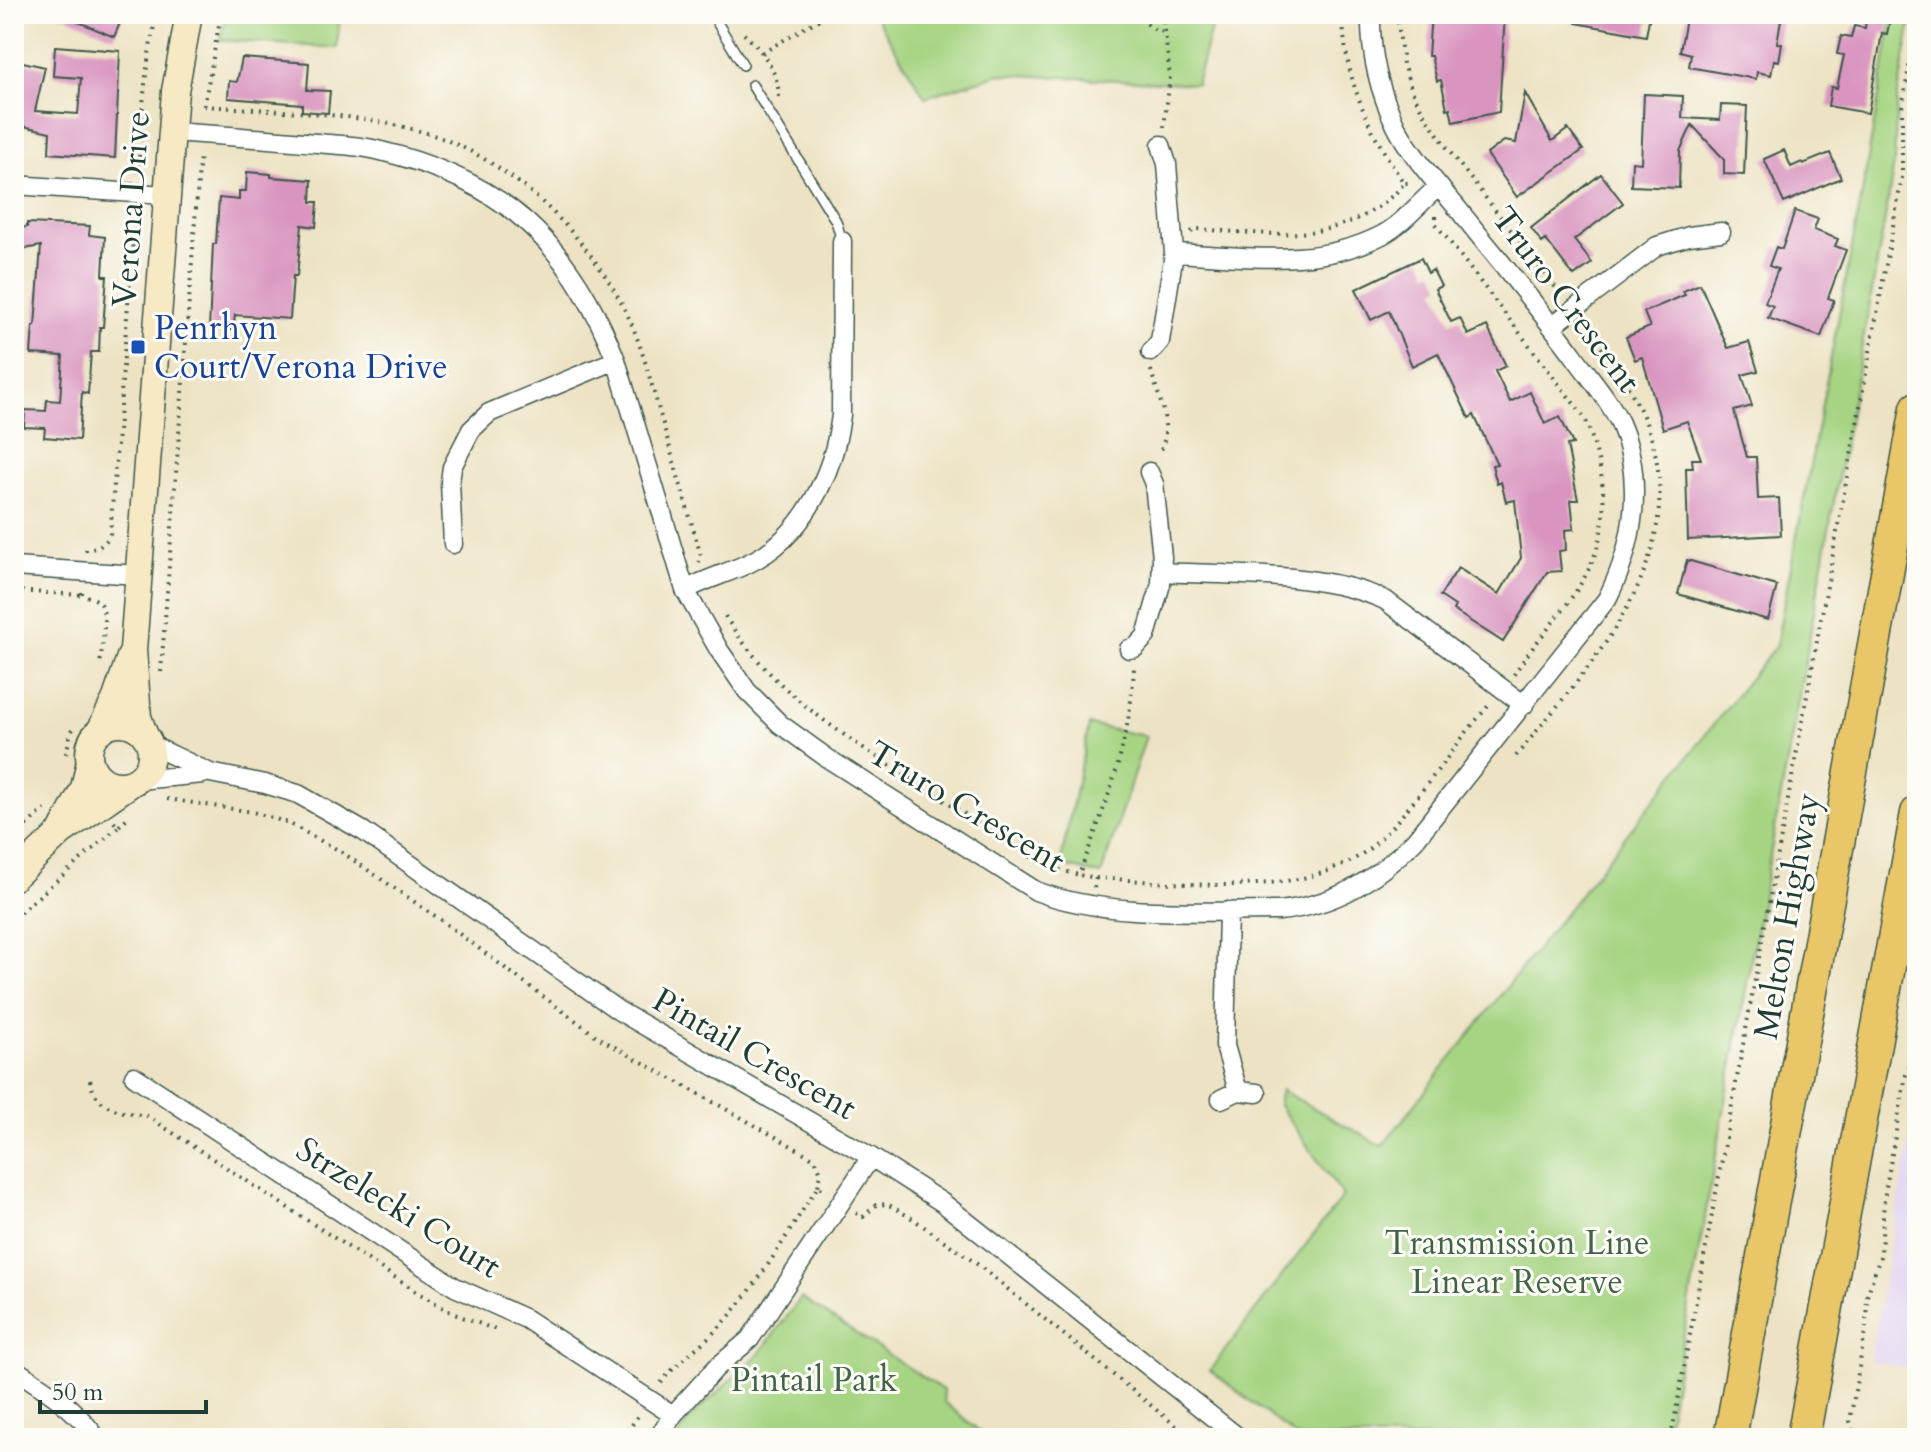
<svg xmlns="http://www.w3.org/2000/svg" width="1931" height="1452" font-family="Cardo,serif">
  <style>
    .built { fill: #e2d4f3 }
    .green { fill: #a6d482; stroke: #62885b; stroke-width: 2 }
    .building { fill: #d994c0 }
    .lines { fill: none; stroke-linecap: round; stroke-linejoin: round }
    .lane-casing { stroke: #3e564a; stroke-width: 12 }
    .street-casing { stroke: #3e564a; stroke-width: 21 }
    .secondary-casing { stroke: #3e564a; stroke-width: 29 }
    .highway-casing { stroke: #3e564a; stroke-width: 35 }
    .path { stroke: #3e564a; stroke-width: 4; stroke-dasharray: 2 6; stroke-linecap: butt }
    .lane { stroke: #fff; stroke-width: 9 }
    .street { stroke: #fff; stroke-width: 18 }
    .secondary { stroke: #f6e9c3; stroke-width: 26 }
    .highway { stroke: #e9c769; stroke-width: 32 }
    .transit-dot { fill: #1a4fb4; stroke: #fdfcf7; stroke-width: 3 }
    .labels { text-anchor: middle; stroke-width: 6; stroke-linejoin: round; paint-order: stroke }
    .street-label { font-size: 34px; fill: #1f3d34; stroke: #fdfcf7 }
    .transit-label { font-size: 34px; fill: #164399; stroke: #fdfcf7; text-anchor: start }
    .park-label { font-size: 34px; fill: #416348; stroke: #fdfcf7 }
  </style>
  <rect width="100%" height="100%" fill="#fdfcf7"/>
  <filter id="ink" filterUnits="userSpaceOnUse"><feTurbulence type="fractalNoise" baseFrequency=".0125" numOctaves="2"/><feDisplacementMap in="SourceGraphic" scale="16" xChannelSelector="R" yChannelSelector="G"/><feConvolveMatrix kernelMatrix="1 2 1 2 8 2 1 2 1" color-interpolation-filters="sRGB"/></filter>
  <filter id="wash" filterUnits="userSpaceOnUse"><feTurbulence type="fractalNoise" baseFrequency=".006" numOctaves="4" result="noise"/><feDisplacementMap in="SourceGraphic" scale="32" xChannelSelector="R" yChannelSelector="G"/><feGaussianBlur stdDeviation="1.8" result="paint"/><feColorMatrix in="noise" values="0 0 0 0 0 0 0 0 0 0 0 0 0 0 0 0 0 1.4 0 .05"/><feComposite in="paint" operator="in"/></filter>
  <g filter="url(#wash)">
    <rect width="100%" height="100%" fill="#ede3c4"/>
    <path class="built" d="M1917,1099V1369L1870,1361Z"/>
    <path class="green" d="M226,14H340L337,48L220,40Z
      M874,14H1215L1196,84L1000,74L925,97Z
      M1893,14H1899L1911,22L1897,100L1894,163L1886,213L1665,1438H1298L1210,1370L1343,1196L1278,1104L1281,1090L1382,1146L1776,645L1860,205Z
      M1089,725L1146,736L1101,875L1060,865Z
      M801,1298L943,1390L944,1402L988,1438H677L690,1418L758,1355Z"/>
    <g id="blocks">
      <path class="building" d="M60,14H124L114,37Z
        M1431,14H1505L1499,112L1453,122L1450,108L1447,109L1441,80L1437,81L1431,56H1428Z
        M1577,14H1650L1646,36L1576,23Z
        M1687,14H1782L1777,43L1782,44L1779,61L1774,60L1771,75L1757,72L1756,79L1689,67L1691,54L1680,51Z
        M1867,14H1891L1887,34L1882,33L1868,113L1828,106L1831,87L1837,88L1844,55L1837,54L1841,36L1851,38L1854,26L1865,28Z
        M55,46L120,51L115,158L49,153L50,132L14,124V60L45,67L35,111L78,114L81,78L53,76Z
        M242,58L309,63L307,90L330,91L328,113L302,111V104L228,98L229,81L237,82Z
        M1525,93L1552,141L1568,129L1583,150L1517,197L1487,154L1504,141L1516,143Z
        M1644,94L1683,96L1682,118L1720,120L1721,105L1747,106L1744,175L1724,174V159L1692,125L1680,151L1679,188L1631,186L1632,162L1641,163Z
        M1784,150L1791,167L1802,162L1803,164L1830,153L1841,178L1784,203L1764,159Z
        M247,172L271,174V177L312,180L311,202H318L316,227L302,225L297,276H293L290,319L235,315L233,330L209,329L213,244H216L219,198L239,200V191H246Z
        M1601,174L1623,203L1574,240L1592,263L1574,276L1546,240L1542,243L1531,228Z
        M1795,211L1818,219L1814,230L1838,239L1835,246L1846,250L1828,298L1834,300L1821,337L1768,318L1773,306L1765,303L1778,269L1769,266L1776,247L1782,249Z
        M27,223L90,226L89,235L105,237L103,276H107L103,327H100L99,352H91L88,394L82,392L79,440L44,437L45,428L24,427L25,410L46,411L47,400L60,401L63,356L31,354L33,326H35L41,246L14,251V229L27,227Z
        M1421,258L1428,273L1433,270L1441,286L1435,289L1451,322L1460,318L1468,335L1487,326L1506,366L1495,371L1510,402L1530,392L1545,424L1560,417L1573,444L1567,445L1578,500H1571L1574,529L1565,530L1566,550L1559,551L1561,571L1547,572L1503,642L1453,610L1455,606L1440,596L1458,568L1499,594L1521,558L1515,500L1506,502L1501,482L1497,484L1492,465L1497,464L1474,415L1469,418L1438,353L1412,366L1389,311L1371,320L1356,289Z
        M1700,284L1728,348L1749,342L1758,371L1742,375L1752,406L1734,411L1747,457H1756L1758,499L1779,498L1781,535L1688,540L1686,468H1693L1692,459H1701L1687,421L1663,429L1642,357L1635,360L1626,337L1650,327L1644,312L1685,295L1683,291Z
        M1687,560L1777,586L1768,620L1678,594Z"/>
    </g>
  </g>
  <g filter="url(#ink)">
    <use href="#blocks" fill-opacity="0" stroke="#3e564a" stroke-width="2"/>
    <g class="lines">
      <g class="lane-casing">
        <path id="lane" d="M712,14L743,65
          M752,85L836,221L842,241"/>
      </g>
      <g class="street-casing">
        <path id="street" d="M171,132C220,135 268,139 317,143C336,145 358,145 377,150C503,180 569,241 616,360L685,590L719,650L747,691L780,724L827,758L1036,891C1106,918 1203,911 1279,911C1336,905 1376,880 1415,840L1607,599C1634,546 1645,480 1620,423C1609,399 1590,378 1575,357C1538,307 1497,258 1458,209C1438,185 1410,154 1396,126C1379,91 1370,53 1371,14
          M14,185L166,195
          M1174,253C1245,256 1316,269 1382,235C1403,224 1421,201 1439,186
          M1552,326L1657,246L1689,236L1721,232
          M1151,352L1160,341L1174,253L1167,164L1161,145
          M453,544L450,482L452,467L471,430L489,413L616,360
          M14,567L138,575
          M1162,572C1233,576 1321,571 1385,600L1524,705
          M685,590C706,579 728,573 749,563C804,537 834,472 841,415L842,241
          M1129,649L1135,648L1146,636L1161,584L1162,557L1154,484L1149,472
          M149,744L210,773L265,784L298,794L363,831L619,1011L871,1157L943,1203L1239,1438
          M138,780L203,774
          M1228,911L1225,1046L1238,1091
          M134,1076L455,1287L526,1319L673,1415
          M1221,1099L1238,1091L1257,1093
          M14,1369C44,1388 76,1408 96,1438
          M658,1438L673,1415L716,1368L750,1339L871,1157"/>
      </g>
      <g class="secondary-casing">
        <path id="secondary" d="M89 754a31 31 0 1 1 62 0a31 31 0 1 1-62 0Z
          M100,731L116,698L130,657
          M145,736L138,717L133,650L175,91L189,14
          M63,828L84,788L90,761
          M14,877L61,832L130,784"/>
      </g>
      <g class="highway-casing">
        <path id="highway" d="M1730,1438L1917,408
          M1803,1438L1917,813"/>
      </g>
      <path class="path" d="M1134,14L1155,30L1165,32
        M1163,14L1170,77L1164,127
        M1343,14C1343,77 1369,132 1404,183H1413
        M1397,14L1403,64L1412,91L1424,114L1450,152L1559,292V298
        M744,34C762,50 779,72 779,98
        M762,53L828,14
        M204,106C275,111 347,112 416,130C502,152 583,229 623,306C640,338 649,376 659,410C673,459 687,507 701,556L699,562
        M204,106L221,14
        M138,173C142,119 144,66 157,14
        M1436,216V224L1585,418C1606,473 1614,526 1583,580C1563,614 1534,642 1513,676
        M1191,232L1197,229C1260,233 1328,245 1382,204C1390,198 1398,192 1404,183
        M1151,370C1158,398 1174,426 1159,454
        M86,551V549C99,549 104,545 110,535L135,214
        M14,591L82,595
        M82,592V595C89,597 96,598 101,604C108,615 101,653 100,666
        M725,616C770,688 831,727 900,772C945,801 989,830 1033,858L1056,869L1079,875
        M161,672L200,155
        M66,754L71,732L76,725
        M1516,756C1592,663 1694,559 1648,428C1634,391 1611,360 1588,329L1583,328
        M167,799L253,812L288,823L340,851L438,918L599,1038L815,1159L821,1173L818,1186
        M114,822L118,827L130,815
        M14,836L45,809
        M1096,878C1179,882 1314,904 1378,841C1420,800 1451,748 1490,704
        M1094,888L1096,878L1079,875C1107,800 1129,750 1134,668
        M14,918L118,827
        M90,1080C96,1110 121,1112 147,1116L422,1295L452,1313L496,1330
        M856,1213L863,1217L876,1205L887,1204L913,1219L977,1264L1191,1438
        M661,1383C680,1358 707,1342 727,1319C762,1279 789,1231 818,1186L826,1192
        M623,1438L640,1413
        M1671,1438L1902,177V108L1917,20
        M1855,1438L1850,1421L1866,1326L1867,1296L1881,1254L1884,1199L1902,1097L1906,1075L1917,1050"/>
      <use href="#lane" class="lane"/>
      <use href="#street" class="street"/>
      <use href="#secondary" class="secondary"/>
      <use href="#highway" class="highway"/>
    </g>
  </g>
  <rect class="transit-dot" x="130" y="339" width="16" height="16" rx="4"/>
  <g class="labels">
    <g class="street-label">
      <text transform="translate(130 209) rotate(-86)" y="12">Verona Drive</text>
      <text transform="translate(1567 299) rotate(53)" y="12">Truro Crescent</text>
      <text transform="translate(967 806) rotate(31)" y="12">Truro Crescent</text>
      <text transform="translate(1786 916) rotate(-80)" y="12">Melton Highway</text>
      <text transform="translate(755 1053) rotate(30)" y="12">Pintail Crescent</text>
      <text transform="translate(399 1207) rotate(32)" y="12">Strzelecki Court</text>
    </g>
    <g class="transit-label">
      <text x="154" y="339">Penrhyn<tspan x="154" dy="39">Court/Verona Drive</tspan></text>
    </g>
    <g class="park-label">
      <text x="1517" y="1254">Transmission Line<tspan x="1517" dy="39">Linear Reserve</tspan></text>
      <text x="814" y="1391">Pintail Park</text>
    </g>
  </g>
  <rect width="1931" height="1452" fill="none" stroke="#fdfcf7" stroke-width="48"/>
  <path d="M40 1400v12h166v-12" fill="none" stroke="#1f3d34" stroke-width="4"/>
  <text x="52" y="1400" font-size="24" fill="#1f3d34" stroke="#fdfcf7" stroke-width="6" paint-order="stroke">50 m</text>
</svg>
